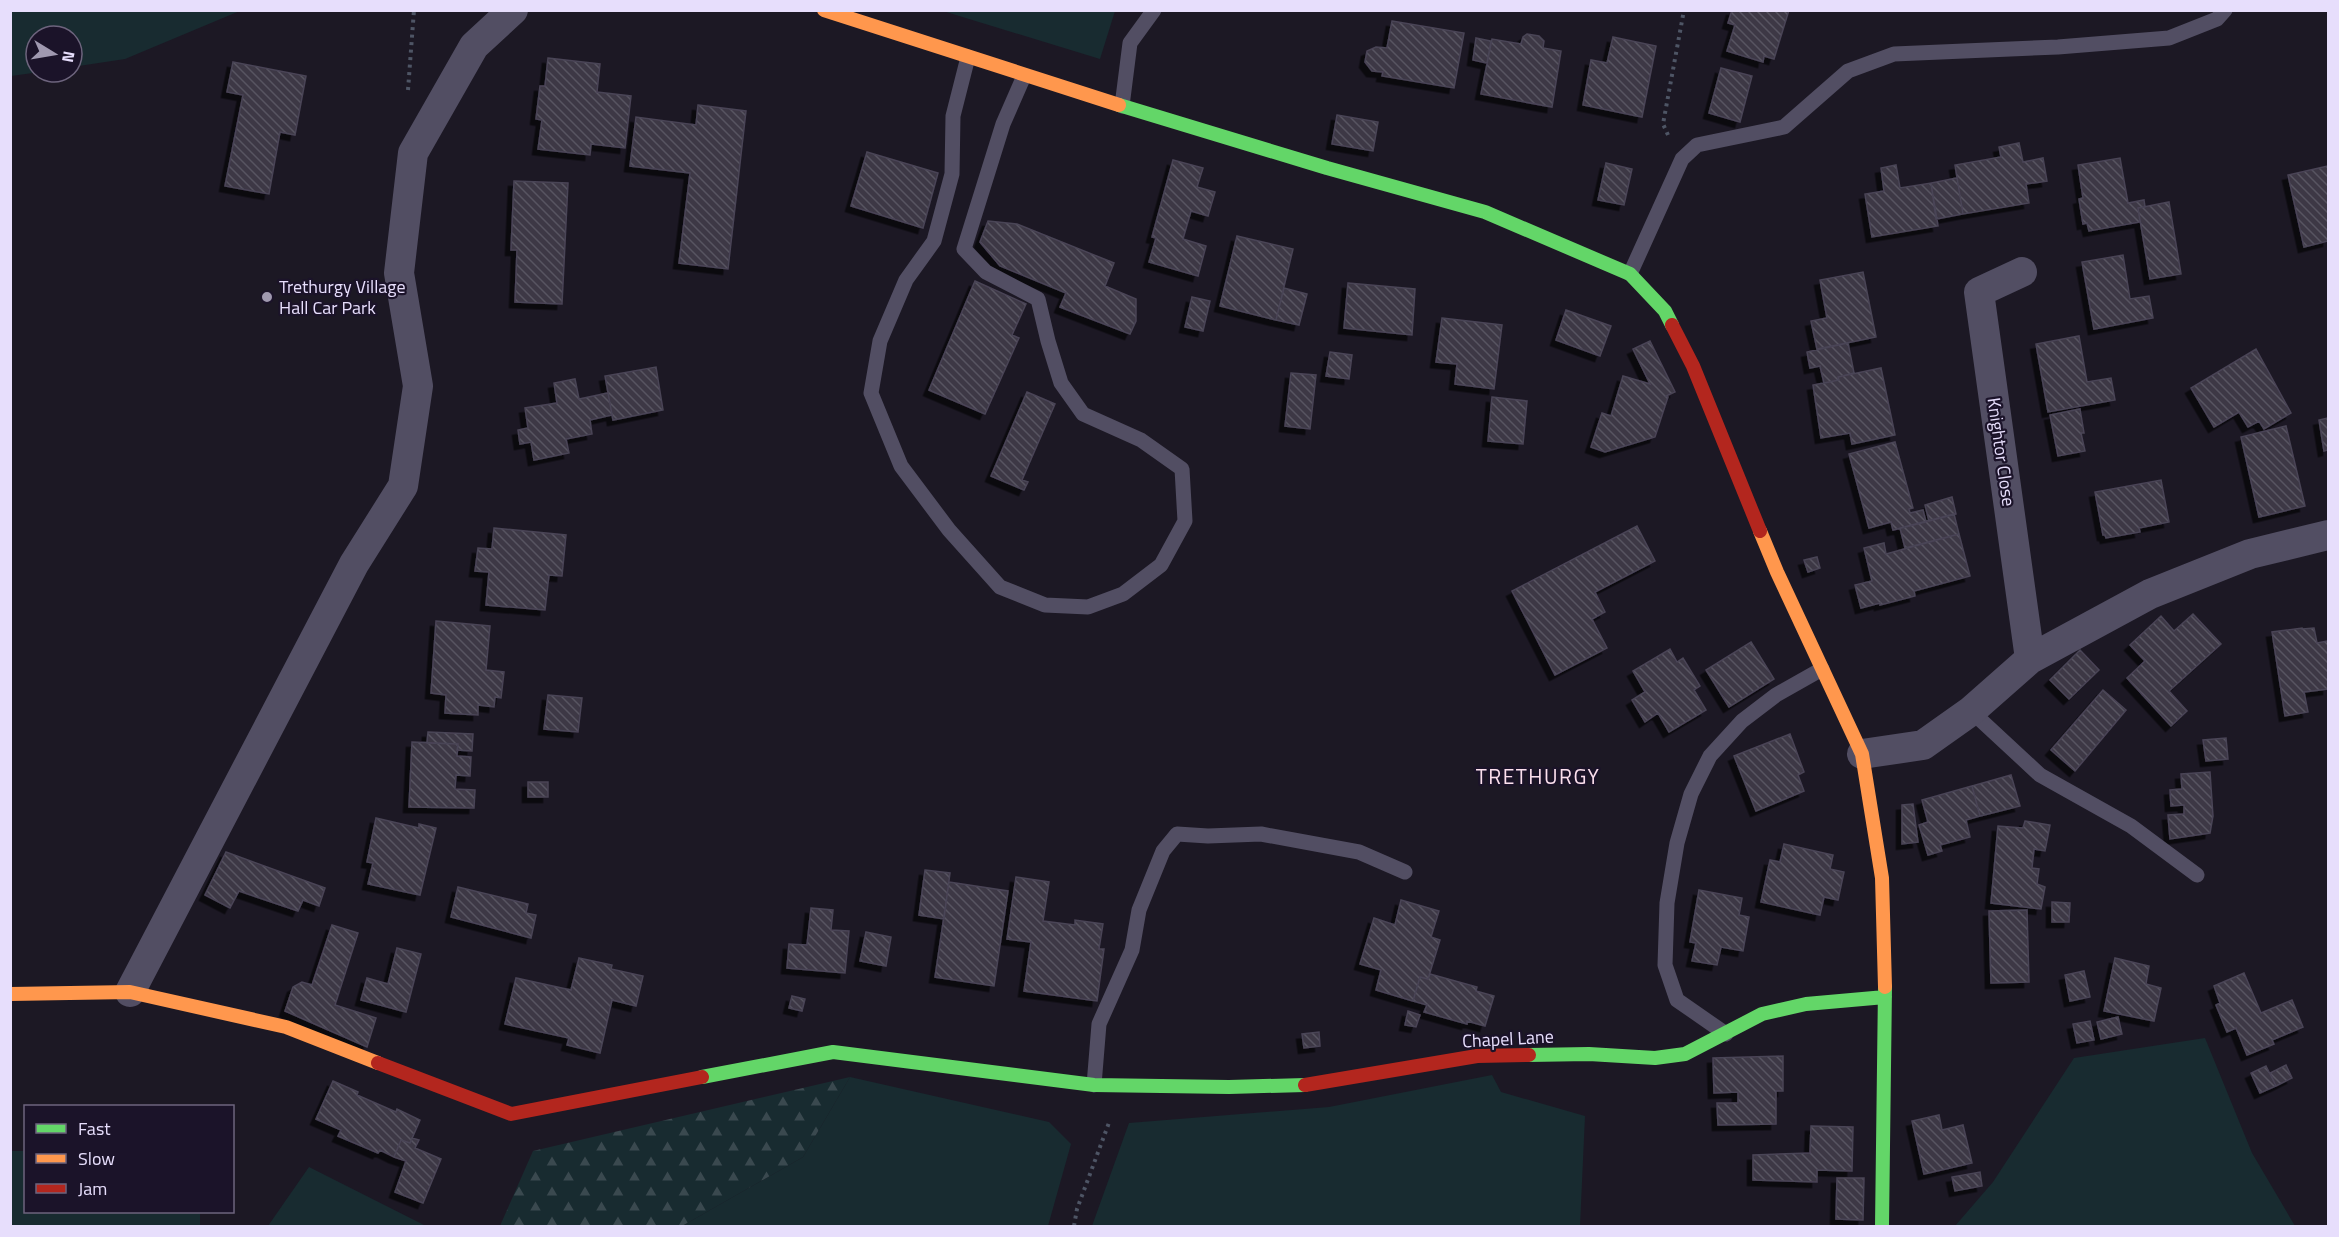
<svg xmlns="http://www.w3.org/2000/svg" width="2339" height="1237" font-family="'Titillium Web',sans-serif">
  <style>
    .green { fill: #182b30 }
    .forest { fill: url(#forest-firs) }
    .building { fill: url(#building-back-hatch); stroke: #4a4456; stroke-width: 1.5; filter: url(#shadow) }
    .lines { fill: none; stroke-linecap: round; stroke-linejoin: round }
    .path { stroke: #4e5565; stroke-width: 4; stroke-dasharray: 3 4.5; stroke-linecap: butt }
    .lane { stroke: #524e63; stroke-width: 15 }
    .street { stroke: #524e63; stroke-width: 30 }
    .fast { stroke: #63d668; stroke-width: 14 }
    .slow { stroke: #ff974d; stroke-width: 14 }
    .jam { stroke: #b3261e; stroke-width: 14 }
    .poi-dot { fill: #a099b0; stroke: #1b1329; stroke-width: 2 }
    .labels { text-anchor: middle; stroke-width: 4.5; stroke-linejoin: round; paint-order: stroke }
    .poi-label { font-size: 18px; fill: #e7defc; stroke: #1b1329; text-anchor: start }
    .street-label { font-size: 18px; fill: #e7defc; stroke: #1b1329 }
    .quarter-label { font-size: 21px; letter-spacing: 1.5px; fill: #fce0ed; stroke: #1b1329 }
  </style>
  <defs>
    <pattern id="forest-firs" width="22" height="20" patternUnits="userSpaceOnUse" patternTransform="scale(1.5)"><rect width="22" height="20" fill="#182b30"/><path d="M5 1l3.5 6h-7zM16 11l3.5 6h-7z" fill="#3a494f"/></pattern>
    <pattern id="building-back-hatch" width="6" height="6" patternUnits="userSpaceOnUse" patternTransform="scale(1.5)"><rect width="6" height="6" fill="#3c3745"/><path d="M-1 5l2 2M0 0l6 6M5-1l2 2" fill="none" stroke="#585461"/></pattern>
    <filter id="shadow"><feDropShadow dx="-5.5" dy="5.5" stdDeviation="0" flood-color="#0009"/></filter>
  </defs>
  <rect width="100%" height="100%" fill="#1c1824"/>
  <path class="green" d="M242,10L125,59L72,67V36H36V72H40L11,76V11Z
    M943,11L1115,10V11L1100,59Z
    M2205,1038L2252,1153L2295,1226H1955L1993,1182L2074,1058Z
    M1492,1075L1501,1092L1585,1116L1580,1226H1092L1129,1123L1329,1107Z
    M850,1077L1049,1122L1071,1144L1048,1226H682L803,1157Z
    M10,1151H25L26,1212H200V1226H11Z
    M309,1167L426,1226H268Z"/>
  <path class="forest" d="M850,1077L803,1157L682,1226H500L533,1151Z"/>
  <path class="building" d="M1732,10H1789L1774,59L1764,56L1763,62L1727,51L1735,25L1728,23Z
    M1392,21L1464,33L1454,88L1382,76L1383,72L1372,71L1365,62L1367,51L1376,47L1387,48Z
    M1527,34L1539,36L1544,41L1543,48L1561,51L1552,107L1481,94L1492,39L1521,44L1523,37Z
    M1613,37L1656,46L1642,117L1583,105L1591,60L1607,63Z
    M1476,38L1491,41L1487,63L1473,60Z
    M548,58L600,64L597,92L631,96L625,148L591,144L590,155L538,149L542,120L536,119L540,86H545Z
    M233,62L306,76L295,135L280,132L269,194L225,186L243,95L227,92Z
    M1721,68L1752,76L1740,122L1709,113Z
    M698,105L746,111L728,269L679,263L690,173L630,166L636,117L696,125Z
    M1337,115L1378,122L1373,151L1332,144Z
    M2019,143L2023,162L2043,158L2047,181L2026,184L2029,203L1963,214L1955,165L2001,157L1999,147Z
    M867,152L938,173L923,228L851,206Z
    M2120,158L2128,203L2144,200L2145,207L2138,208L2140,222L2089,231L2087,223L2083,224L2079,199L2083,198L2078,165Z
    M1173,160L1203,168L1197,187L1215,192L1208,216L1191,211L1183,239L1206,246L1198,276L1149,262L1156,238L1152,237Z
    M1606,163L1632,169L1624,205L1598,200Z
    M1896,165L1900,188L1931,183L1938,226L1872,237L1865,194L1884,191L1881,168Z
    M2328,166V241L2304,247L2288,175Z
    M1957,178L1963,214L1936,219L1931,183Z
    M514,181L568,183L562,304L515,302L517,250H511Z
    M2169,202L2181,274L2150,279L2138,208Z
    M988,221L1017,224L1114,263L1105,286L1136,299V321L1130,334L1060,307L1066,293L1000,266L980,242Z
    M1237,236L1293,249L1276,320L1220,306Z
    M2123,255L2130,299L2149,296L2153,318L2094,329L2082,262Z
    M1863,272L1876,337L1817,349L1811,321L1827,318L1820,280Z
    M975,281L1026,304L1012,335L1019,338L985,414L929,390Z
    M1348,283L1415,289L1412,335L1344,328Z
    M1284,288L1307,294L1299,325L1276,320Z
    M1192,297L1210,301L1203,331L1185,327Z
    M1566,310L1611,326L1600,356L1556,340Z
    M1442,318L1502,325L1494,389L1455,384L1457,364L1436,362Z
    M2079,336L2087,382L2111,378L2115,400L2048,412L2036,344Z
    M1650,341L1675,392L1666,396L1668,397L1655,437L1605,452L1591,447L1602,413L1611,416L1623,376L1650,384L1633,349Z
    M1848,343L1854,373L1838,377L1839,380L1824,383L1820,366L1810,368L1807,352Z
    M2256,349L2291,413L2264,429L2259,421L2248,427L2239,412L2214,427L2191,388Z
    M1330,352L1352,355L1349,379L1326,376Z
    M656,367L663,410L613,420L605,376Z
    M1881,368L1895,435L1852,444L1850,433L1821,438L1813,385L1839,380L1838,377Z
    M1291,373L1316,375L1310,429L1285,426Z
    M575,379L579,399L608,393L612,415L590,420L592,434L566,439L569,453L534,460L531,442L520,444L518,430L528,428L525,408L557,403L554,383Z
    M1027,392L1055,404L1022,480L1028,482L1024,490L991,476Z
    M1492,397L1527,401L1523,444L1488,441Z
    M2080,409L2084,433H2081L2085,451L2058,456L2050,415Z
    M2328,418V450L2324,451L2319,420Z
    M2286,426L2305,506L2259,517L2241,437Z
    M1895,442L1913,508L1909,509L1910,513L1923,510L1926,522L1893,530L1891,522L1869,528L1849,454Z
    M2161,480L2169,522L2139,528L2140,532L2106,538L2105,535H2103L2095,492Z
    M1952,497L1956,514L1929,521L1925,505Z
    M1954,514L1959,534L1905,548L1900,528Z
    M1637,526L1655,561L1595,592L1605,612L1592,619L1607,648L1555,675L1512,591Z
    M494,528L566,535L562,576L549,575L545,610L486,605L489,572L475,571L478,548L492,549Z
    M1959,534L1970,576L1914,591L1915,596L1880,605V603L1861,608L1855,585L1872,581L1864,548L1884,543L1886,554Z
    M1817,557L1820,568L1808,572L1804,560Z
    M2193,614L2221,644L2169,691L2187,711L2171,726L2127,678L2145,661L2130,645L2161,616L2174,631Z
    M436,621L490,626L486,670L504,672L501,698L495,697L494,707L478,705V715L445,713L446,695L431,693Z
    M2302,628V629L2314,628L2317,643L2328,641V689L2304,692L2308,712L2285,716L2272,632Z
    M1751,642L1774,679L1729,707L1706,670Z
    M1670,649L1677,662L1683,658L1700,686L1694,690L1706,710L1669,732L1658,713L1645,722L1632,700L1645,692L1633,671Z
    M2080,650L2099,670L2069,699L2050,680Z
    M2103,690L2126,710L2075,771L2051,750Z
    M548,695L582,698L578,732L544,729Z
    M428,732L473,734L472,751L457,750L458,744L427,743Z
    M1790,734L1804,772L1798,775L1804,791L1756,811L1734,756Z
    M2226,738L2228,759L2206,761L2203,740Z
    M412,742L458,744L457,756L471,757L470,776L456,775L455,789L475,790L474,808L409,807Z
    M2210,772L2213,816L2210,833L2170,839L2168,815L2184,814V805L2171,806L2170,790L2182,789L2181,774Z
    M2011,775L2020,806L1980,816L1972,786Z
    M528,782H548V797H528Z
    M1972,786L1980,816L1966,820L1970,837L1940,845L1942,851L1928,855L1919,825L1928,822L1922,800Z
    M1913,804L1918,842L1902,844V805Z
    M376,818L419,828V824L436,828L420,895L368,884L373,863L367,862Z
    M2025,821L2050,825L2045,851L2034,849L2032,868L2039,869L2037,884L2045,887L2041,909L1991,903L1998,826L2023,828Z
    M1784,844L1833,855L1830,869L1844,872L1838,900L1824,897L1820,915L1761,902L1770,860L1780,862Z
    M226,852L325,888L319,906L303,900L298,911L239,891L230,908L205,895Z
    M925,870L950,873L944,919L919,915Z
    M1016,877L1049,882L1043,921L1075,925V920L1103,924L1099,949H1104L1097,1001L1024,991L1031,942L1007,939Z
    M949,882L1008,891L994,986L935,977Z
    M458,887L528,904L526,913L536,915L531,938L451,917Z
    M1699,890L1742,898L1739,915L1749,917L1743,951L1721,947L1717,965L1692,961L1696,943L1690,942Z
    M1401,900L1439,911L1431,937L1440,940L1428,979L1420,977L1413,1001L1376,990L1381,970L1360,964L1374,918L1395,925Z
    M2052,902L2070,903L2069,922H2052Z
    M811,908L833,910L831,930L849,931L845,973L787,968L789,944L807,945Z
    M2027,910L2029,982L1991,983L1989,911Z
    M332,925L358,933L335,1005L376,1018L367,1047L285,1011L293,987L302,982L312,985Z
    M866,932L891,937L886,966L860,961Z
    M397,948L421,954L406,1012L361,1000L367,978L388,984Z
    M579,958L612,965L611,969L643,976L636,1006L612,1000L600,1053L567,1045L569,1038L505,1024L516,978L571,990Z
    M2115,958L2149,966L2146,984L2161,988L2154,1021L2104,1011Z
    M2084,971L2090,997L2070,1001L2065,975Z
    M2244,973L2261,1013L2292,1000L2303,1027L2272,1040L2274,1044L2247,1055L2236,1028L2227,1032L2216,1005L2220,1003L2214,986Z
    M1430,974L1477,987L1476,991L1494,996L1485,1026L1467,1021V1024L1424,1012L1427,1005L1413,1001L1420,977L1428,979Z
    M792,996L805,999L802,1011L789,1008Z
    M1408,1011L1420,1015L1416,1027L1405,1025Z
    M2118,1017L2122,1034L2101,1039L2097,1022Z
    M2090,1021L2094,1040L2077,1043L2073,1024Z
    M1319,1032L1320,1046L1304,1048L1302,1034Z
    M1783,1056V1091H1776V1124L1718,1125L1717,1103H1738V1092L1714,1093L1713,1058Z
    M2286,1065L2292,1078L2276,1086L2270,1073Z
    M2266,1066L2276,1086L2260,1093L2251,1073Z
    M333,1081L358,1092L357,1095L396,1112L397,1109L420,1120L410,1143L401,1140L394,1157L380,1150L378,1153L338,1136L341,1130L316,1119Z
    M1939,1115L1942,1130L1963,1125L1972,1163L1924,1174L1912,1121Z
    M1811,1126L1853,1127L1852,1171L1817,1170V1182L1753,1180V1155L1810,1153Z
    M412,1138L419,1140L415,1148L441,1159L423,1203L395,1192L406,1161L394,1157L401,1140L410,1143Z
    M1980,1172L1982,1186L1955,1191L1952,1177Z
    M1837,1178H1864L1863,1220L1836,1219Z"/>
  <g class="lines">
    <path class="path" d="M408,90L414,10
      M1668,135L1663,124L1684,10
      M1074,1226L1077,1209L1110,1120"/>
    <path class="lane" d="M968,57L953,116L952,174L934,241L906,280L880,341L871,393L901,466L949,530L1000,587L1045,605L1088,607L1123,594L1161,565L1185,521L1182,469L1141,440L1083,414L1061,383L1048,341L1038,299L986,272L964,249L1003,124L1024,76
      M1122,106L1130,43L1154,10
      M1630,274L1682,159L1697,145L1784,127L1848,71L1894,54L2058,47L2169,38L2217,19L2225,10
      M1971,711L2040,775L2131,826L2197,875
      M1726,1034L1677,1000L1665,965L1667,903L1677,843L1691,794L1710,756L1742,721L1776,695L1822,669
      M1094,1085L1099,1024L1132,950L1139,910L1163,851L1177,834L1208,836L1261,834L1359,852L1405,872"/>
    <path class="street" d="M2022,272L1979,292L2030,659
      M1862,754L1923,745L1971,711L2030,659L2150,594L2250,554L2328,535
      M130,992L354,564L403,486L418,386L399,273L413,153L474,46L513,10"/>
    <path class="fast" d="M1119,105L1327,168L1485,212L1630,274L1665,311L1672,325
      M1529,1055L1589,1054L1655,1058L1685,1054L1762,1014L1806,1004L1885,997
      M702,1077L833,1052L1094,1085L1229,1087L1305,1085
      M1882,1226L1885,987"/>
    <path class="slow" d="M824,10L1119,105
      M1760,531L1777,572L1862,754L1882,878L1885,987
      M10,994L130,992L286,1027L378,1063"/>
    <path class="jam" d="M1672,325L1693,366L1760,531
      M378,1063L511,1114L702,1077
      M1305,1085L1477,1056L1529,1055"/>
  </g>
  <circle class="poi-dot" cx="267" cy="297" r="6"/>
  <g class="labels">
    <g class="poi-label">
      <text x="279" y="293">Trethurgy Village<tspan x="279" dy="21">Hall Car Park</tspan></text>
    </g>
    <g class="street-label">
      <text transform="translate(2001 452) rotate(82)" y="6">Knightor Close</text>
      <text transform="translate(1508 1039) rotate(-3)" y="6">Chapel Lane</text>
    </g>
    <g class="quarter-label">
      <text x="1538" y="784">TRETHURGY</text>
    </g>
  </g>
  <rect width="2339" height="1237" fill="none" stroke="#e7defc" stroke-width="24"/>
  <rect x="24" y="1105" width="210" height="108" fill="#1b1329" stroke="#6d647d" stroke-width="1.5"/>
  <rect x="36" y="1124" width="30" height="9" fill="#63d668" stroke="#6d647d" stroke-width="1.5"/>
  <text x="78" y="1135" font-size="18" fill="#e7defc">Fast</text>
  <rect x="36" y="1154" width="30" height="9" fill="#ff974d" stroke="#6d647d" stroke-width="1.5"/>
  <text x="78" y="1165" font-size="18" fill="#e7defc">Slow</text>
  <rect x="36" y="1184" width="30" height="9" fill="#b3261e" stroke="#6d647d" stroke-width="1.5"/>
  <text x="78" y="1195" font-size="18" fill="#e7defc">Jam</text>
  <g transform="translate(54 54) rotate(101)"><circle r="28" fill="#1b1329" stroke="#6d647d" stroke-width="1.5"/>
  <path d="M0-4.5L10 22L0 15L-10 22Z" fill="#a099b0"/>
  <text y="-9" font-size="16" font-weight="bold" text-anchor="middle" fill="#e7defc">N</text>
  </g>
</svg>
